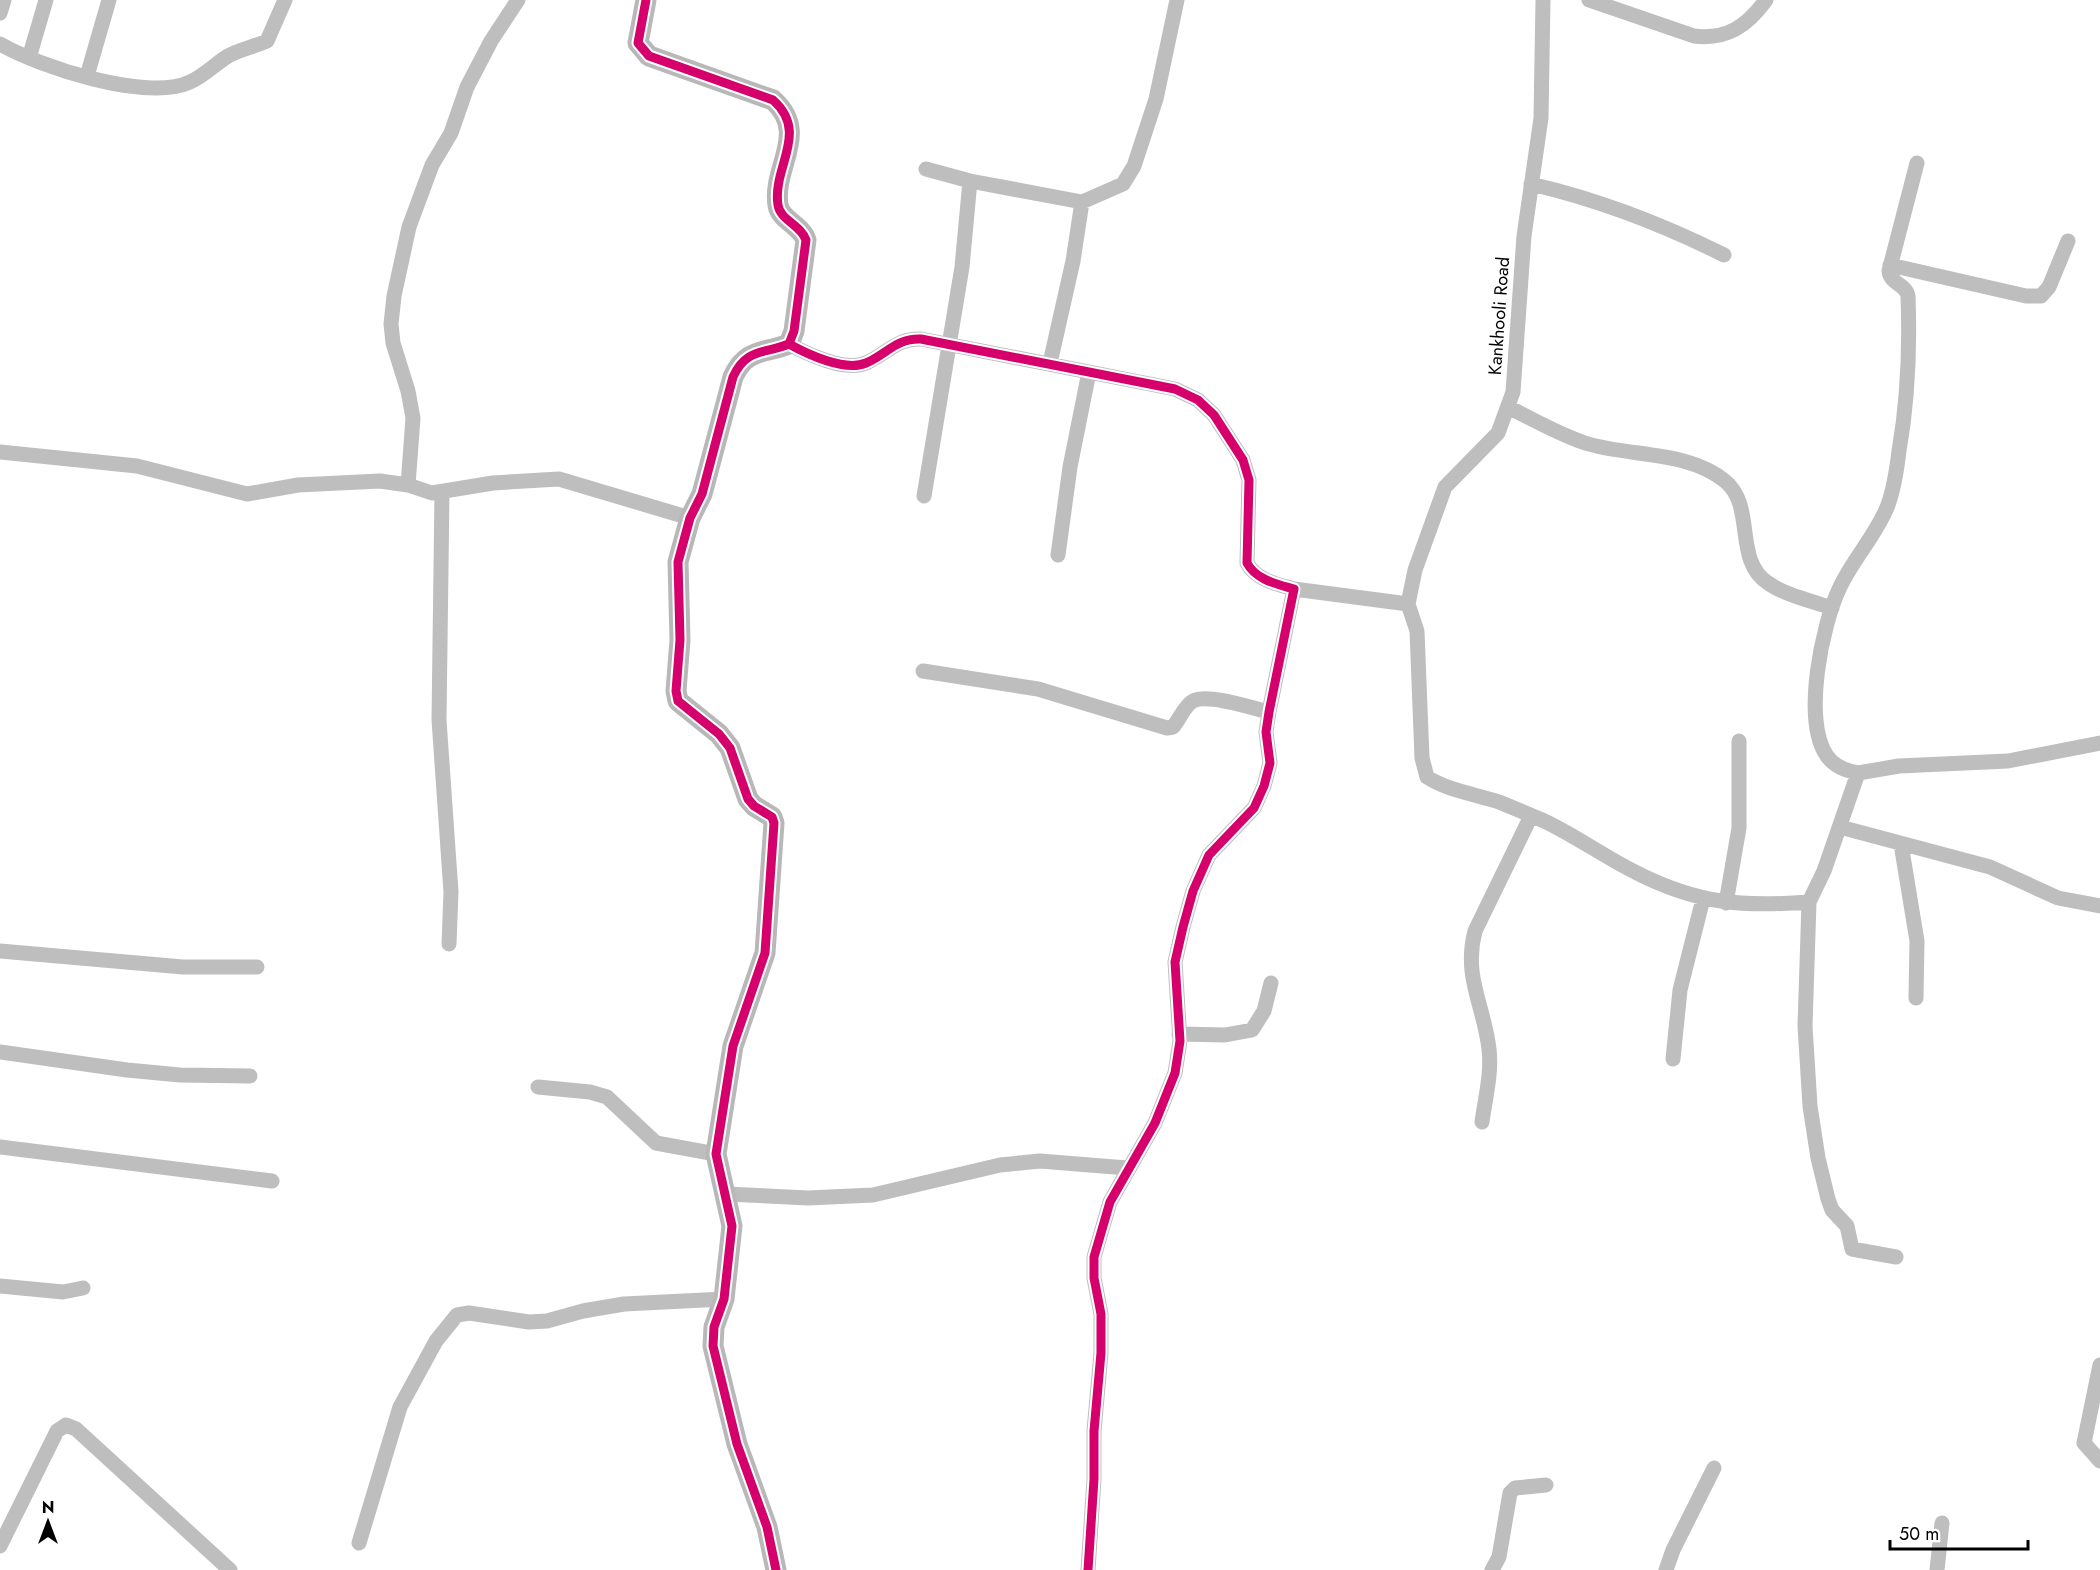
<svg xmlns="http://www.w3.org/2000/svg" width="2100" height="1570" font-family="Jost,sans-serif">
  <style>
    .lines { fill: none; stroke-linecap: round; stroke-linejoin: round }
    .street { stroke: #bebebe; stroke-width: 15 }
    .secondary { stroke: #b8b8b8; stroke-width: 21 }
    .cycleway-casing { stroke: #fff; stroke-width: 13 }
    .cycleway { stroke: #d6006c; stroke-width: 9 }
    .labels { text-anchor: middle; stroke-width: 6; stroke-linejoin: round; paint-order: stroke }
    .street-label { font-size: 18px; fill: #000; stroke: #fff }
  </style>
  <rect width="100%" height="100%" fill="#fff"/>
  <g class="lines">
    <path class="street" d="M1589,0L1694,36C1727,40 1747,26 1766,0
      M0,13L4,0
      M0,44C40,67 147,102 190,82C204,76 215,64 228,56C240,49 254,47 267,41L285,0
      M29,58L46,0
      M87,76L109,0
      M926,169L970,181L1082,202L1123,184L1134,166L1156,99L1177,0
      M1531,184C1600,200 1660,223 1724,255
      M1890,265L2026,296H2041L2049,287L2068,241
      M789,344C807,354 845,372 866,363C887,354 896,338 921,339L1175,389L1198,400L1214,415L1243,460L1249,480L1247,563C1256,580 1277,584 1294,589L1269,712L1266,732L1270,763L1264,786L1254,808L1209,855L1193,891L1183,927L1175,962L1180,1041L1175,1073L1155,1123L1110,1202L1094,1257V1278L1101,1314V1353L1094,1431V1479L1088,1570
      M1050,363L1073,261L1082,202
      M1510,408C1534,420 1558,434 1585,443C1629,457 1687,450 1725,481C1756,506 1733,560 1768,583C1785,595 1812,601 1832,608
      M0,452L137,466L247,494L298,485L380,481L408,485L432,493L493,483L559,479L690,518
      M408,485L413,418L408,391L393,343L391,324L394,296L409,227L432,165L451,133L467,87L491,41L518,0
      M442,492L439,720L451,892L449,944
      M924,496L962,267L970,181
      M1058,555L1070,467L1089,372
      M1294,589L1408,604
      M1408,604L1415,570L1445,487L1498,433L1513,392L1524,236L1541,118L1543,0
      M1408,604L1417,631L1422,758L1427,777C1449,791 1475,794 1499,802C1514,808 1528,814 1542,820C1575,835 1604,857 1637,873C1698,904 1743,907 1809,902
      M923,671L1038,689L1167,728L1173,727C1180,719 1184,706 1193,701C1208,693 1252,708 1269,712
      M1858,773C1847,771 1834,766 1827,756C1802,721 1822,624 1840,587C1853,559 1877,534 1888,505C1894,488 1897,468 1899,451C1908,399 1910,348 1908,296C1906,284 1890,284 1889,271L1917,163
      M1840,827L1990,867L2058,898L2100,906
      M1901,844L1917,941L1916,998
      M1726,903L1739,828V741
      M0,951L183,967H257
      M1179,1034L1225,1035L1252,1030L1264,1011L1271,983
      M0,1052L127,1070L180,1075L250,1076
      M1673,1059L1680,990L1703,899
      M538,1087L590,1092L607,1097L656,1143L716,1154
      M1482,1122C1485,1099 1492,1073 1489,1049C1484,1005 1463,977 1475,931L1531,816
      M0,1147L272,1181
      M726,1194L808,1198L873,1195L1000,1165L1040,1161L1127,1168
      M1896,1257L1852,1249L1847,1226L1832,1210L1828,1199L1818,1158L1810,1106L1805,1026L1809,902L1824,871L1858,773L1899,766L2008,761L2100,743
      M0,1286L63,1292L83,1288
      M2100,1365L2084,1443L2100,1461
      M359,1543L400,1407L436,1341L457,1315L469,1313L529,1322L547,1321L583,1311L624,1304L724,1299
      M0,1546L57,1431L66,1425L76,1429L230,1570
      M1492,1570L1499,1557L1510,1493L1515,1488L1546,1485
      M1666,1570L1673,1550L1714,1468
      M1937,1570L1942,1523"/>
    <path class="secondary" d="M646,0L638,43L649,56L773,100C810,133 772,167 778,205C780,220 801,225 806,240L794,331L789,344C764,354 746,348 733,377L702,494L690,518L678,562L680,640L676,691L678,701L719,734L730,748L748,799L754,806L772,817L774,823L765,953L733,1046L716,1154L732,1226L724,1299L714,1327L713,1346L737,1444L767,1527L776,1570"/>
    <g class="cycleway-casing">
      <path id="cycleway" d="M646,0L638,43L649,56L773,100C810,133 772,167 778,205C780,220 801,225 806,240L794,331L789,344C764,354 746,348 733,377L702,494L690,518L678,562L680,640L676,691L678,701L719,734L730,748L748,799L754,806L772,817L774,823L765,953L733,1046L716,1154L732,1226L724,1299L714,1327L713,1346L737,1444L767,1527L776,1570
        M789,344C807,354 845,372 866,363C887,354 896,338 921,339L1175,389L1198,400L1214,415L1243,460L1249,480L1247,563C1256,580 1277,584 1294,589L1269,712L1266,732L1270,763L1264,786L1254,808L1209,855L1193,891L1183,927L1175,962L1180,1041L1175,1073L1155,1123L1110,1202L1094,1257V1278L1101,1314V1353L1094,1431V1479L1088,1570"/>
    </g>
    <use href="#cycleway" class="cycleway"/>
  </g>
  <g class="labels">
    <g class="street-label">
      <text transform="translate(1499 316) rotate(-86)" y="6">Kankhooli Road</text>
    </g>
  </g>
  <g transform="translate(48 1522)" stroke="#ffffff" stroke-width="4.5" paint-order="stroke">
  <path d="M0-4.5L10 22L0 15L-10 22Z" fill="#000000"/>
  <text y="-9" font-size="16" font-weight="bold" text-anchor="middle" fill="#000000">N</text>
  </g>
  <path d="M1890 1540v9h138v-9" fill="none" stroke="#000000" stroke-width="3"/>
  <text x="1899" y="1540" font-size="18" fill="#000000" stroke="#ffffff" stroke-width="4.5" paint-order="stroke">50 m</text>
</svg>
